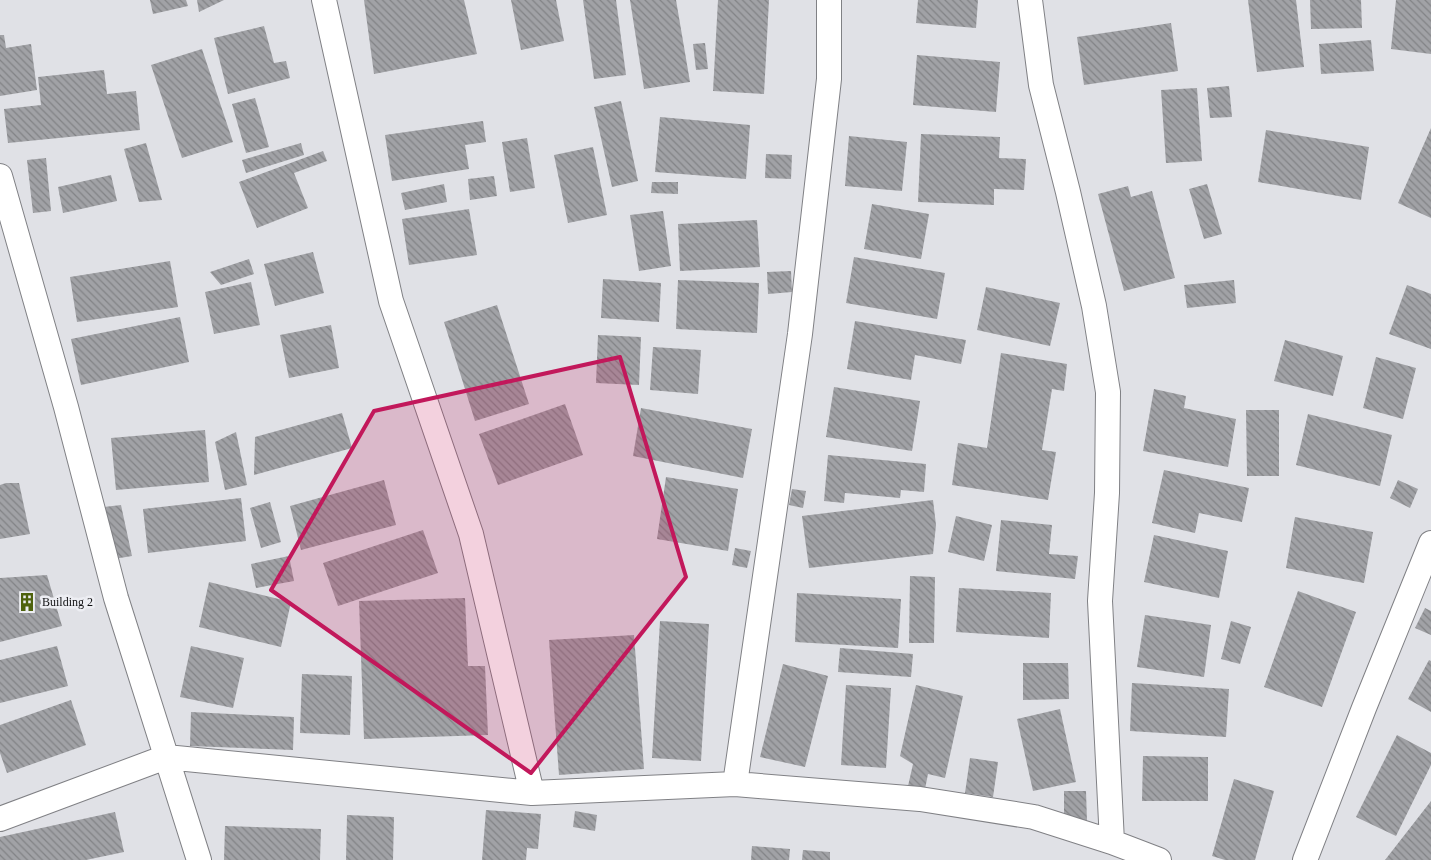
<svg xmlns="http://www.w3.org/2000/svg" width="1431" height="860" font-family="'Times New Roman',serif">
  <style>
    .building { fill: url(#building-back-hatch) }
    .lines { fill: none; stroke-linecap: round; stroke-linejoin: round }
    .street-casing { stroke: #808185; stroke-width: 26 }
    .street { stroke: #fff; stroke-width: 24 }
    .marked { fill: #c2185b; fill-opacity: 0.2; stroke: #c2185b; stroke-width: 4; stroke-linejoin: round }
    .labels { text-anchor: middle; stroke-width: 5; stroke-linejoin: round; paint-order: stroke }
    .poi-label { font-size: 12px; fill: #111113; stroke: #edeef3; text-anchor: start }
  </style>
  <defs>
    <pattern id="building-back-hatch" width="6" height="6" patternUnits="userSpaceOnUse" patternTransform="scale(1.25)"><rect width="6" height="6" fill="#a1a2a6"/><path d="M-1 5l2 2M0 0l6 6M5-1l2 2" fill="none" stroke="#828386"/></pattern>
  </defs>
  <rect width="100%" height="100%" fill="#e0e1e6"/>
  <path class="building" d="M150,0H186L188,6L153,14Z
    M197,0H224L199,12Z
    M364,0H464L477,54L374,74Z
    M511,0H556L564,41L521,50Z
    M583,0H616L626,75L594,79Z
    M630,0H676L690,82L644,89Z
    M718,0H769L764,94L713,91Z
    M918,0H978L976,28L916,23Z
    M1248,0H1296L1304,67L1257,72Z
    M1310,0H1361L1362,28L1311,29Z
    M1396,0H1431V54L1391,49Z
    M1171,23L1178,71L1084,85L1077,37Z
    M264,26L274,63L286,61L290,78L228,94L214,38Z
    M0,35H4L6,48L31,44L37,90L0,96Z
    M1371,40L1374,71L1321,74L1319,44Z
    M705,43L708,69L696,70L693,44Z
    M202,49L233,142L182,158L151,65Z
    M917,55L1000,62L996,112L913,105Z
    M104,70L107,94L136,91L140,130L8,143L4,109L41,105L38,77Z
    M1229,86L1232,117L1210,118L1207,88Z
    M1197,88L1202,161L1166,163L1161,90Z
    M255,98L269,147L246,153L232,104Z
    M621,101L638,181L612,187L594,107Z
    M660,117L750,125L746,179L655,172Z
    M483,121L486,142L465,145L469,169L392,181L385,135Z
    M1431,128V218L1398,203Z
    M1266,130L1369,147L1361,200L1258,182Z
    M921,134L1000,137L999,158L1026,159L1024,190L994,189V205L918,202Z
    M849,136L907,142L902,191L845,186Z
    M527,138L535,188L510,192L502,142Z
    M146,143L162,200L139,202L124,149Z
    M301,143L304,155L246,173L242,160Z
    M593,147L607,215L568,223L554,155Z
    M323,151L327,161L294,173L308,208L257,228L239,182Z
    M766,154L792,155L791,179L765,178Z
    M46,158L51,211L33,213L27,160Z
    M111,175L117,201L63,213L58,187Z
    M494,176L497,196L470,200L468,179Z
    M652,182H678V194L651,193Z
    M444,184L447,202L405,210L401,193Z
    M1207,184L1222,234L1204,239L1189,189Z
    M1128,186L1131,197L1152,191L1175,278L1124,291L1098,194Z
    M872,204L929,214L921,259L864,249Z
    M469,209L477,255L409,265L402,219Z
    M663,211L671,266L639,271L630,215Z
    M757,220L760,267L680,271L678,224Z
    M313,252L324,293L275,306L264,264Z
    M854,257L945,273L937,319L846,303Z
    M249,259L254,274L221,285L210,272Z
    M170,261L178,307L77,322L70,277Z
    M791,271L792,292L768,294L767,272Z
    M603,279L661,283L659,322L601,318Z
    M678,280L759,283L757,333L676,329Z
    M1234,280L1236,303L1187,308L1184,285Z
    M251,282L260,325L214,334L205,292Z
    M1407,285L1431,294V349L1389,334Z
    M986,287L1060,303L1050,346L977,330Z
    M497,305L529,404L475,421L444,322Z
    M180,317L189,362L81,385L71,339Z
    M855,321L966,340L961,364L915,355L911,380L847,369Z
    M331,325L339,368L289,378L280,335Z
    M598,335L641,337L639,385L596,383Z
    M1285,340L1343,356L1333,396L1274,381Z
    M653,347L701,350L698,394L650,390Z
    M1001,353L1067,364L1064,391L1052,389L1042,450L1056,452L1048,500L952,485L958,443L987,448Z
    M1376,357L1416,368L1403,419L1363,408Z
    M834,387L920,401L912,451L826,437Z
    M1154,389L1186,396L1184,408L1236,419L1228,467L1143,451Z
    M565,404L583,455L498,485L479,434Z
    M641,408L752,429L743,478L633,456Z
    M1246,410H1279V476H1247Z
    M342,413L352,448L254,475L255,437Z
    M1308,414L1392,435L1380,486L1296,465Z
    M205,430L209,482L116,490L111,438Z
    M236,432L247,485L225,490L215,442Z
    M828,455L926,464L924,492L901,490L900,498L845,493L844,503L824,501Z
    M1164,470L1249,488L1242,522L1199,513L1195,533L1152,523Z
    M666,477L738,489L728,551L657,539Z
    M384,480L396,525L301,550L290,506Z
    M1398,480L1418,489L1410,508L1390,498Z
    M6,483H19L30,534L0,539V485Z
    M792,489L806,491L803,508L789,505Z
    M241,498L246,541L148,553L143,509Z
    M933,500L936,525L933,554L809,568L802,516Z
    M270,502L281,542L261,548L250,508Z
    M121,505L132,556L114,559L104,507Z
    M956,516L992,525L984,561L948,552Z
    M1295,517L1373,532L1364,583L1286,568Z
    M1001,520L1052,525L1049,554L1078,556L1075,579L996,571Z
    M423,530L438,573L338,606L323,563Z
    M1154,535L1228,551L1219,598L1144,582Z
    M735,548L751,551L747,568L732,565Z
    M289,556L294,581L256,588L251,564Z
    M47,575L62,626L0,642V578Z
    M910,576L935,577L934,643H909Z
    M209,582L291,602L281,647L199,627Z
    M959,588L1051,593L1049,638L956,632Z
    M1298,591L1356,612L1322,707L1264,687Z
    M797,593L901,599L898,648L795,642Z
    M465,598L468,666H485L488,735L364,739L359,601Z
    M1425,608L1431,611V635L1415,628Z
    M1145,615L1211,625L1204,677L1137,667Z
    M660,621L709,624L701,761L652,758Z
    M1231,621L1251,627L1240,664L1221,659Z
    M634,635L644,769L559,775L549,640Z
    M57,646L68,686L0,703V660Z
    M191,646L244,658L233,708L180,697Z
    M840,648L913,654L911,677L838,672Z
    M1429,660L1431,661V712L1408,699Z
    M1023,663H1068L1069,699L1023,700Z
    M783,664L828,676L805,767L760,757Z
    M302,674L352,676L350,735L300,733Z
    M1132,683L1229,689L1226,737L1130,731Z
    M846,685L891,688L886,768L841,765Z
    M916,685L963,696L945,778L928,774L925,789L908,786L913,764L900,756Z
    M71,700L86,745L7,773L0,753V725Z
    M1060,709L1076,782L1033,791L1017,719Z
    M191,712L294,717L293,750L190,746Z
    M1397,735L1431,753V765L1396,836L1356,817Z
    M1143,756L1208,757V801H1142Z
    M970,758L998,762L993,797L965,793Z
    M1234,779L1274,791L1255,860H1225L1212,856Z
    M1064,791H1086L1087,821L1064,815Z
    M1431,801V860H1385Z
    M486,810L541,814L538,849L527,848L526,860H482Z
    M575,811L597,815L595,831L573,827Z
    M115,812L124,852L86,860H0V837Z
    M347,815L394,817L393,860H346Z
    M225,826L321,829L320,860H224Z
    M752,846L790,849L789,860H751Z
    M803,850L830,852V860H802Z"/>
  <g class="lines">
    <g class="street-casing">
      <path id="street" d="M324,0L391,301L471,534L532,793
        M1030,0L1041,85L1068,192L1094,306L1108,392L1107,493L1100,601L1112,842
        M0,176L66,407L116,598L199,860
        M735,784L800,334L829,79V0
        M0,819L166,757L532,793L735,784L920,799L1034,817L1112,842L1159,860
        M1305,860L1364,708L1431,543"/>
    </g>
    <use href="#street" class="street"/>
  </g>
  <path class="marked" d="M620,357L686,577L531,773L271,590L374,411Z"/>
  <defs>
    <g id="building-bare" transform="scale(1.5)"><path d="M-4-6H4V6H1V3H-1V6H-4ZM-2.5-4.3h1.7v1.8h-1.7ZM.8-4.3h1.7v1.8H.8ZM-2.5-1h1.7V.8h-1.7ZM.8-1h1.7V.8H.8Z" fill="#4e620d" stroke="#edeef3" stroke-width="2.5" paint-order="stroke"/></g>
  </defs>
  <g fill-rule="evenodd">
    <use href="#building-bare" x="27" y="602"/>
  </g>
  <g class="labels">
    <g class="poi-label">
      <text x="42" y="606">Building 2</text>
    </g>
  </g>
</svg>
